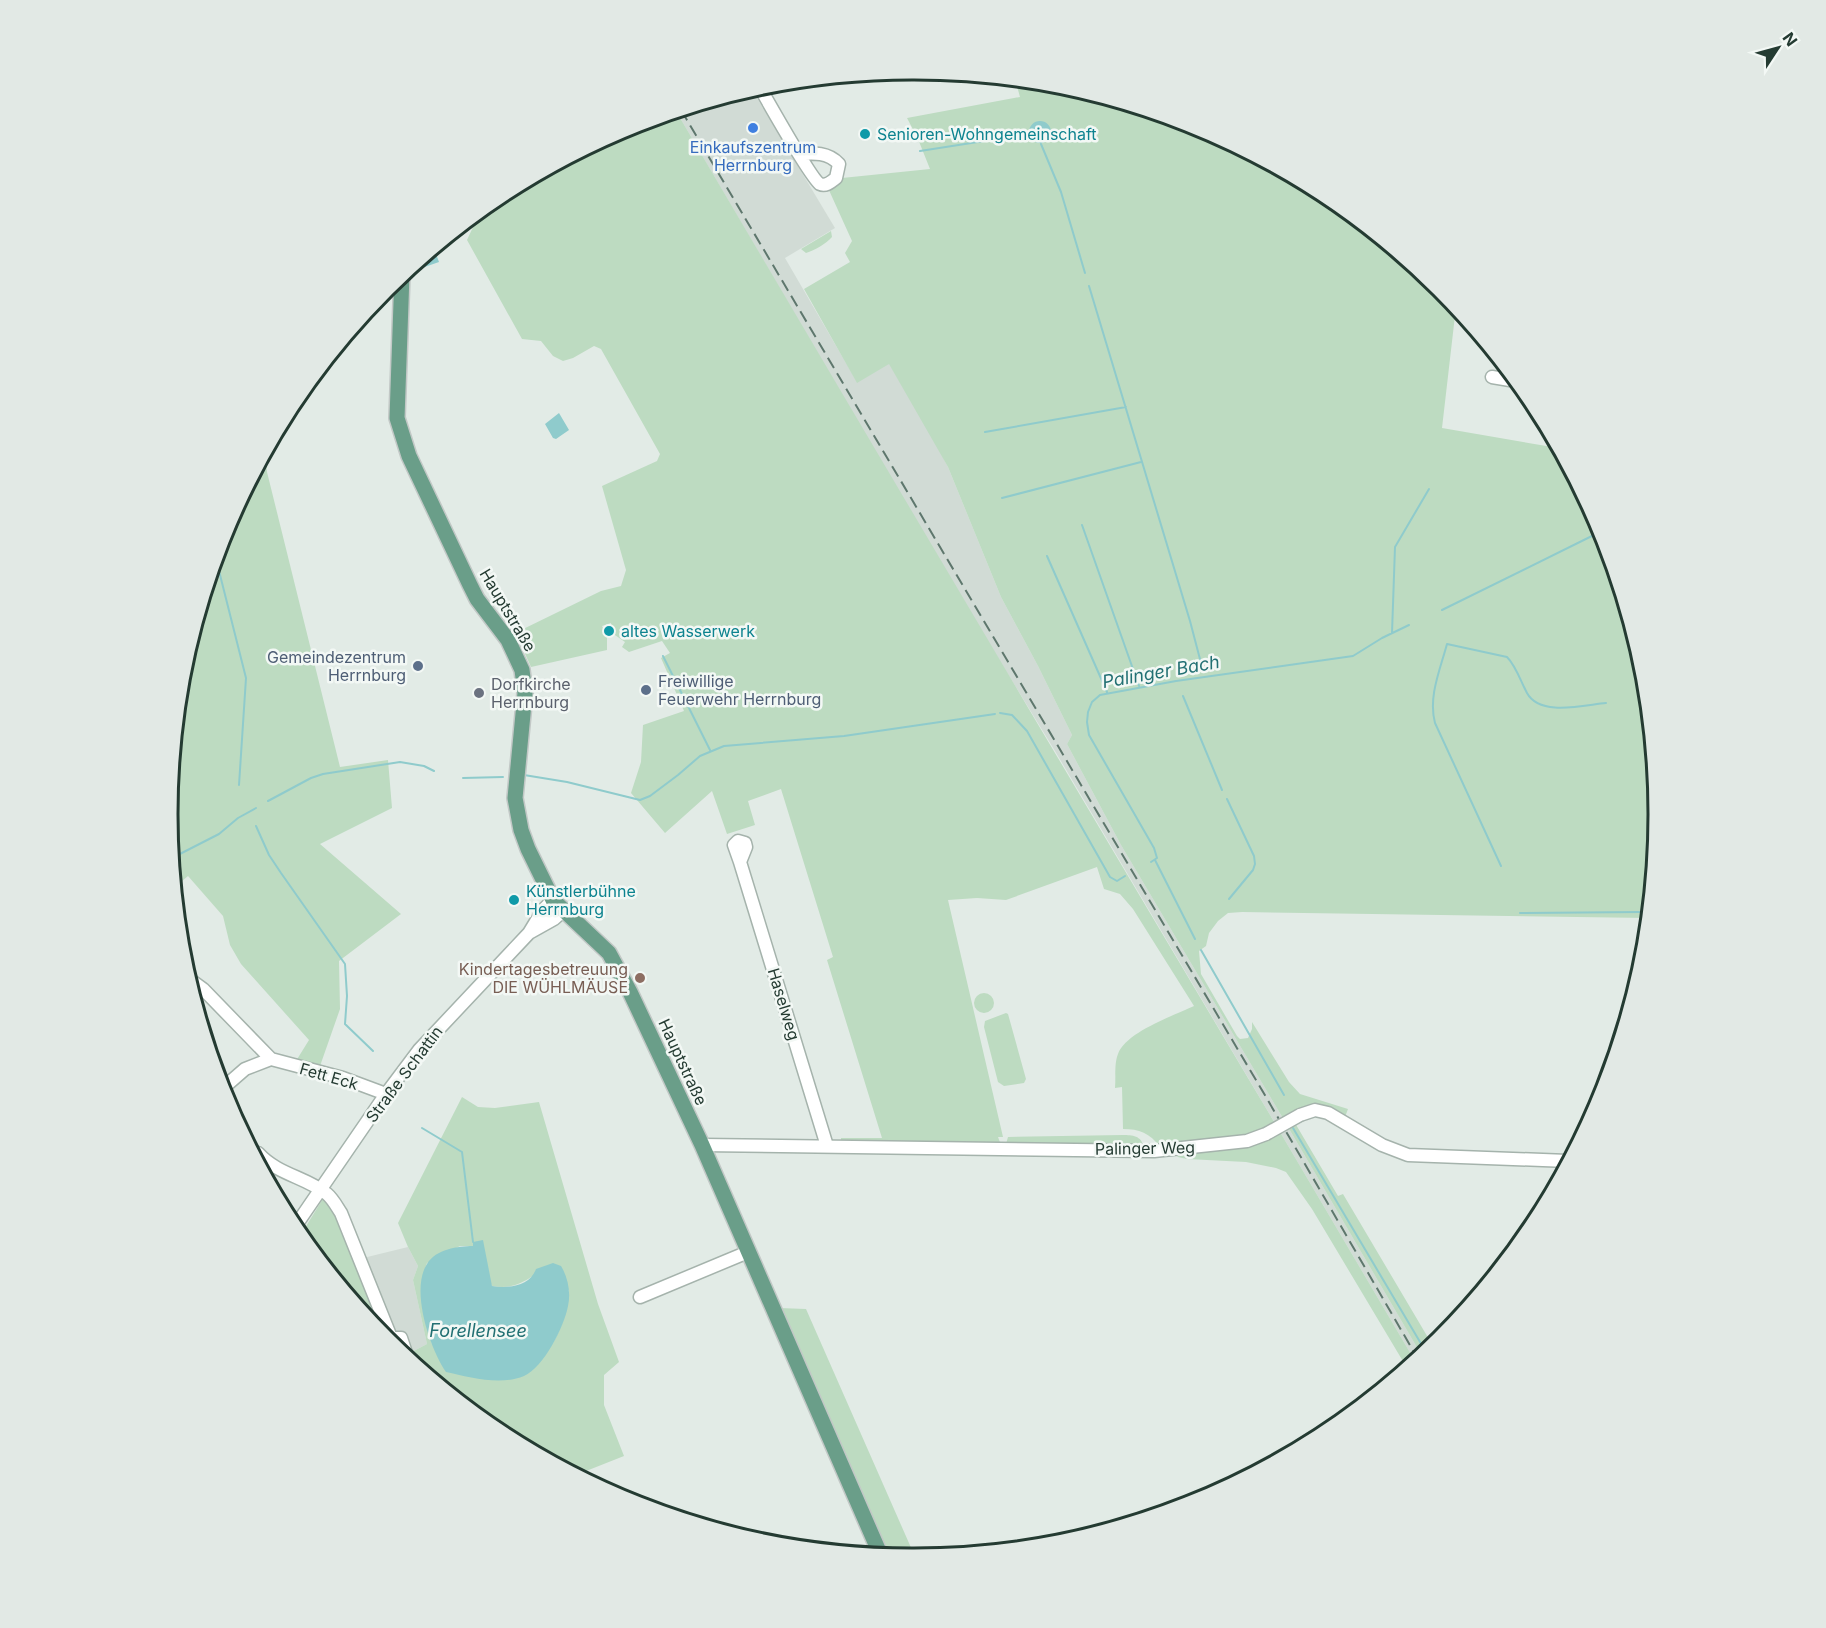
<svg xmlns="http://www.w3.org/2000/svg" width="1826" height="1628" font-family="Inter,sans-serif">
  <style>
    .built { fill: #d1dbd5 }
    .green { fill: #bddbc1; fill-rule: evenodd }
    .water { fill: #8fcbcc }
    .lines { fill: none; stroke-linecap: round; stroke-linejoin: round }
    .stream { stroke: #8fcbcc; stroke-width: 2 }
    .minor-casing { stroke: #a5b3ac; stroke-width: 15 }
    .major-casing { stroke: #c2c8c6; stroke-width: 18 }
    .minor { stroke: #fff; stroke-width: 12 }
    .major { stroke: #6a9e89; stroke-width: 15 }
    .rail { stroke: #5e776d; stroke-width: 2; stroke-dasharray: 12 6; stroke-linecap: butt }
    .minor-bridge-casing { stroke: #a5b3ac; stroke-width: 15; stroke-linecap: butt }
    .minor-bridge { stroke: #fff; stroke-width: 12 }
    .shop-dot { fill: #3f7fe0; stroke: #f3f8f5; stroke-width: 2 }
    .culture-dot { fill: #0f9aa8; stroke: #f3f8f5; stroke-width: 2 }
    .service-dot { fill: #5c6f8a; stroke: #f3f8f5; stroke-width: 2 }
    .worship-dot { fill: #6b7280; stroke: #f3f8f5; stroke-width: 2 }
    .education-dot { fill: #8d6e63; stroke: #f3f8f5; stroke-width: 2 }
    .labels { text-anchor: middle; stroke-width: 5; stroke-linejoin: round; paint-order: stroke }
    .culture-label { font-size: 16px; fill: #0d838f; stroke: #f3f8f5; text-anchor: start }
    .shop-label { font-size: 16px; fill: #366cbe; stroke: #f3f8f5 }
    .street-label { font-size: 16px; fill: #243b32; stroke: #f3f8f5 }
    .service-label { font-size: 16px; fill: #4e5e75; stroke: #f3f8f5; text-anchor: end }
    .worship-label { font-size: 16px; fill: #5b616d; stroke: #f3f8f5; text-anchor: start }
    .education-label { font-size: 16px; fill: #785e54; stroke: #f3f8f5; text-anchor: end }
    .water-label { font-size: 18px; font-style: italic; fill: #227073; stroke: #f3f8f5 }
    .rim { fill: none; stroke: #243b32; stroke-width: 3 }
  </style>
  <rect width="100%" height="100%" fill="#e2ebe6"/>
  <path class="built" d="M751,88L835,228L785,258L857,382L889,363L935,442L948,467L1001,597L1038,666L1072,735L1067,744L1121,845L1284,1120L1276,1125L1055,751L948,576L676,111Z
    M1288,1127L1422,1356L1415,1361L1280,1132Z
    M408,1247L418,1266L413,1280L427,1344L404,1356L388,1342L355,1260Z"/>
  <path class="green" d="M1015,79L1059,83L1198,126L1327,195L1440,287L1456,307L1442,428L1558,448L1601,529L1644,669L1658,814L1648,918L1242,912L1228,913L1218,921L1209,933L1206,946L1199,951L1201,974L1237,1036L1240,1039L1248,1038L1252,1029V1022L1289,1082L1300,1094L1348,1109L1345,1117L1334,1111L1284,1120L1121,845L1067,744L1072,735L1038,666L1001,597L948,467L889,364L857,383L804,289L850,262L845,253L852,241L828,188L842,178L930,169L918,139L907,118L1020,97ZM1033,124L1051,132L1050,136L1045,141L1030,134Z
    M676,111C875,450 1075,787 1276,1125L1257,1134L1160,1147C1150,1133 1139,1129 1123,1129L1122,1087L1115,1088C1116,1077 1114,1064 1118,1054C1126,1032 1173,1016 1194,1006L1133,909L1120,894L1104,889L1097,867L1006,900L977,898L948,900L1003,1137H998L1001,1145L841,1141V1138H882L827,960L833,957L781,789L748,801L755,825L727,834L712,791L665,833L631,793L641,762L643,725L684,711L661,658L670,653L662,641L629,652L622,647L625,642L612,633L611,623L602,626L603,628H606L607,634V650L531,667L521,645L513,634L601,591L621,586L626,570L602,486L657,461L660,454L601,349L594,346L573,358L563,361L553,356L541,341L522,339L467,240L481,210L499,194L628,126Z
    M831,231L832,237C826,244 815,250 806,253L801,249Z
    M265,453L267,472L340,767L388,760L392,808L320,844L401,914L339,961L340,1009L320,1066L296,1061L309,1040L241,964L230,945L223,916L188,876L175,887L168,814L182,668L225,529Z
    M974 1003a10 10 0 1 1 20 0a10 10 0 1 1-20 0Z
    M1006,1013L1008,1014L1026,1079L1024,1083L1004,1086L998,1082L984,1027L985,1021Z
    M462,1097L478,1107L495,1108L539,1102L598,1304L619,1362L604,1375V1405L624,1456L576,1475L499,1433L404,1356L427,1344L413,1280L418,1266L408,1247L398,1223ZM460,1246H474L492,1286C509,1289 519,1285 533,1276L569,1290C567,1323 551,1355 525,1375L432,1344C423,1313 416,1294 427,1263Z
    M1295,1123L1338,1196L1343,1194L1433,1346L1422,1356L1288,1127Z
    M1280,1132L1415,1361L1407,1368L1312,1209L1286,1172L1276,1168L1246,1162L1187,1159L1178,1157L1175,1154L1253,1144L1262,1142Z
    M1123,1135C1132,1135 1142,1136 1143,1146L1006,1144L1008,1137Z
    M324,1197L337,1215L388,1342L300,1236Z
    M779,1308L806,1309L916,1559L890,1557Z"/>
  <path class="water" d="M1029 132a11 11 0 1 1 22 0a11 11 0 1 1-22 0Z
    M436,254L439,262L416,270L417,262L424,256Z
    M559,413L569,430L556,439L553,438L545,424Z
    M483,1240L492,1286C508,1289 530,1286 536,1269L553,1263L561,1266C568,1277 571,1293 568,1306C564,1327 544,1367 524,1376C500,1386 469,1377 446,1372C430,1349 410,1290 427,1264C436,1249 458,1246 473,1246V1242Z"/>
  <g class="lines">
    <path class="stream" d="M1041,144L1061,192L1085,273
      M920,151L1030,134
      M1089,286L1190,621L1201,663
      M985,432L1126,407
      M1002,498L1141,462
      M1082,525L1139,686
      M1047,556L1107,692
      M216,559L246,678L239,785
      M1442,610L1602,531
      M1392,633L1395,547L1429,489
      M663,656L710,750
      M1183,696L1222,790
      M1639,701H1647
      M1000,713L1012,715L1027,731L1110,877L1117,881L1125,876
      M524,775L567,782L640,800L650,796L678,775L700,756L724,746L844,736L995,714
      M463,778L503,777
      M1227,799L1254,856L1255,864L1253,870L1229,899
      M268,801L311,778L323,774L400,762L424,766L434,771
      M256,826L269,855L281,873L345,964L347,996L345,1024L373,1051
      M172,858L219,834L238,818L256,808
      M1155,860L1195,939
      M1151,862L1157,858L1154,848L1089,735L1087,722L1088,712L1092,702L1100,695L1176,681L1353,656L1382,638L1409,625
      M1501,866L1435,723C1428,697 1440,670 1447,644L1507,657C1516,666 1521,682 1527,693C1540,717 1584,705 1606,703
      M1520,913L1641,912
      M1201,950L1284,1095
      M422,1128L462,1152L473,1242
      M1293,1128L1426,1352"/>
    <g class="minor-casing">
      <path id="minor" d="M953,73V74
        M759,86C767,100 812,180 820,184C826,187 832,181 836,178L839,164C828,152 814,153 799,154
        M1492,377L1516,381
        M740,862L734,845L738,841L745,843L746,847L740,862L827,1146
        M529,933L554,919L563,911
        M188,978L203,989L271,1059L343,1078L386,1094
        M222,1089L245,1069L271,1059
        M1300,1115L1315,1110L1328,1113L1382,1145L1408,1155L1568,1161
        M702,1145L1154,1151L1247,1141L1266,1134
        M258,1153C278,1175 306,1177 327,1194C333,1199 337,1207 341,1213L390,1335L394,1338H401L408,1359
        M294,1228L386,1094L419,1050L529,933L543,910L553,900
        M640,1297L748,1252"/>
    </g>
    <g class="major-casing">
      <path id="major" d="M402,274L397,418L409,456L470,585L477,599L508,640L522,670L525,693L515,798L521,830L528,849L553,900L609,953L630,992L702,1145L881,1556"/>
    </g>
    <use href="#minor" class="minor"/>
    <use href="#major" class="major"/>
    <path class="rail" d="M681,110L1266,1097L1418,1359"/>
    <g class="minor-bridge-casing">
      <path id="minor-bridge" d="M1266,1134L1300,1115"/>
    </g>
    <use href="#minor-bridge" class="minor-bridge"/>
  </g>
  <circle class="shop-dot" cx="753" cy="128" r="6"/>
  <g class="culture-dot">
    <circle cx="865" cy="134" r="6"/>
    <circle cx="609" cy="631" r="6"/>
    <circle cx="514" cy="900" r="6"/>
  </g>
  <g class="service-dot">
    <circle cx="418" cy="666" r="6"/>
    <circle cx="646" cy="690" r="6"/>
  </g>
  <circle class="worship-dot" cx="479" cy="693" r="6"/>
  <circle class="education-dot" cx="640" cy="978" r="6"/>
  <g class="labels">
    <g class="culture-label">
      <text x="877" y="140">Senioren-Wohngemeinschaft</text>
      <text x="621" y="637">altes Wasserwerk</text>
      <text x="526" y="897">Künstlerbühne<tspan x="526" dy="18">Herrnburg</tspan></text>
    </g>
    <g class="shop-label">
      <text x="753" y="153">Einkaufszentrum<tspan x="753" dy="18">Herrnburg</tspan></text>
    </g>
    <g class="street-label">
      <text transform="translate(508 610) rotate(59)" y="6">Hauptstraße</text>
      <text transform="translate(784 1004) rotate(73)" y="6">Haselweg</text>
      <text transform="translate(683 1062) rotate(65)" y="6">Hauptstraße</text>
      <text transform="translate(404 1074) rotate(-53)" y="6">Straße Schattin</text>
      <text transform="translate(329 1076) rotate(16)" y="6">Fett Eck</text>
      <text transform="translate(1145 1148) rotate(-1)" y="6">Palinger Weg</text>
    </g>
    <g class="service-label">
      <text x="406" y="663">Gemeindezentrum<tspan x="406" dy="18">Herrnburg</tspan></text>
      <text x="658" y="687" text-anchor="start">Freiwillige<tspan x="658" dy="18">Feuerwehr Herrnburg</tspan></text>
    </g>
    <g class="worship-label">
      <text x="491" y="690">Dorfkirche<tspan x="491" dy="18">Herrnburg</tspan></text>
    </g>
    <g class="education-label">
      <text x="628" y="975">Kindertagesbetreuung<tspan x="628" dy="18">DIE WÜHLMÄUSE</tspan></text>
    </g>
    <g class="water-label">
      <text transform="translate(1161 672) rotate(-10)" y="6">Palinger Bach</text>
      <text x="478" y="1337">Forellensee</text>
    </g>
  </g>
  <path d="M0 0H1826V1628H0ZM912 80H914A734 734 0 0 1 1648 814V814A734 734 0 0 1 914 1548H912A734 734 0 0 1 178 814V814A734 734 0 0 1 912 80Z" fill="#e2e9e5" fill-rule="evenodd"/>
  <path class="rim" d="M912 80H914A734 734 0 0 1 1648 814V814A734 734 0 0 1 914 1548H912A734 734 0 0 1 178 814V814A734 734 0 0 1 912 80Z"/>
  <g transform="translate(1778 48) rotate(54)" stroke="#f3f8f5" stroke-width="4.5" paint-order="stroke">
  <path d="M0-4.5L10 22L0 15L-10 22Z" fill="#243b32"/>
  <text y="-9" font-size="16" font-weight="bold" text-anchor="middle" fill="#243b32">N</text>
  </g>
</svg>
